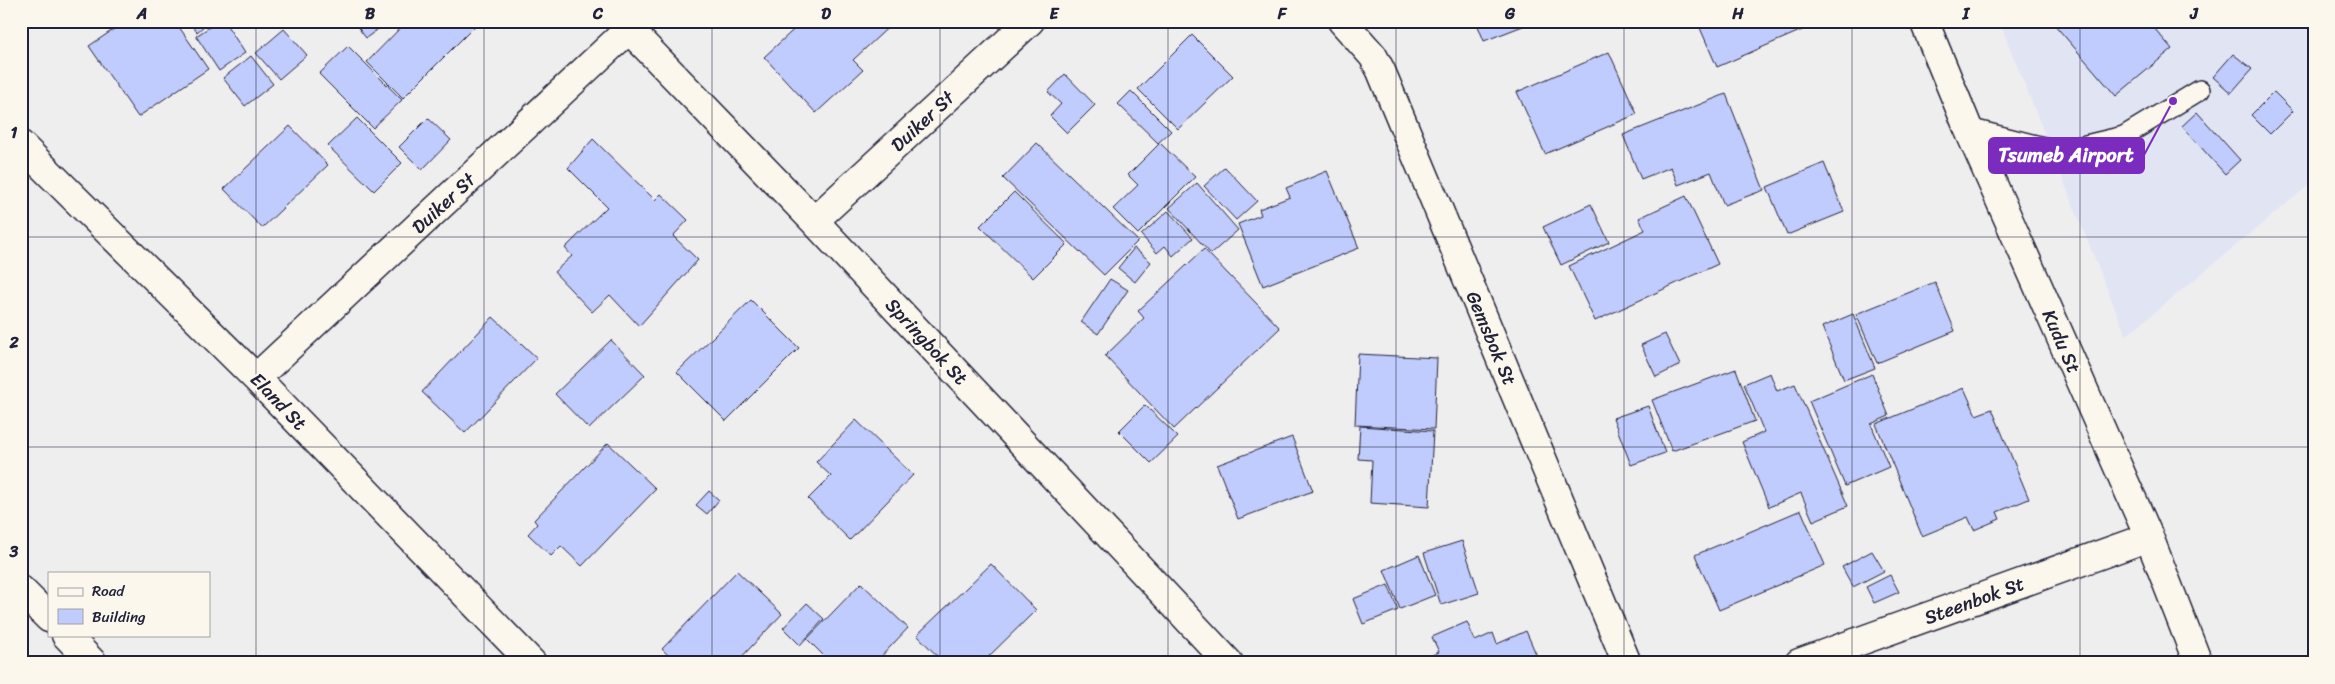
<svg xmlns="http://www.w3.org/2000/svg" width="2335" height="684" font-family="Sriracha,sans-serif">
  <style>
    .built { fill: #e1e4f3 }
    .building { fill: #c0ccfd; stroke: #22223b }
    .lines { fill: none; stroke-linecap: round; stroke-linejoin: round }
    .service-casing { stroke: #22223b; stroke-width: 22 }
    .minor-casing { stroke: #22223b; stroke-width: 31 }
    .service { stroke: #fbf7ec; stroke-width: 19 }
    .minor { stroke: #fbf7ec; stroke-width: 28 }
    .grid { fill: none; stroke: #22223b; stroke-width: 1; stroke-opacity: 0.55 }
    .labels { text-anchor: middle; stroke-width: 4.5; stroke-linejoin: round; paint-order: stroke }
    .street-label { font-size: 19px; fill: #22223b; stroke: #fbf7ec }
    .leader { fill: none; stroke: #7b2cbf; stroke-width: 2 }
    .callout-dot { fill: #7b2cbf; stroke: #fbf7ec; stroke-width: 2 }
    .callout { fill: #7b2cbf; stroke: #7b2cbf; stroke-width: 2 }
    .callout-label { font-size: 20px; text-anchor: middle; font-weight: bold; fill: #fff }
    .neatline { fill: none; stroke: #22223b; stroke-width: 2 }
    .grid-label { font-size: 16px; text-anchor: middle; font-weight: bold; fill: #22223b }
  </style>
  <rect width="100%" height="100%" fill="#efeeef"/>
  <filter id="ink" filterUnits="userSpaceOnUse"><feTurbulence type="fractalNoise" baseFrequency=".02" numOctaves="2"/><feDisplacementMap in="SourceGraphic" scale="10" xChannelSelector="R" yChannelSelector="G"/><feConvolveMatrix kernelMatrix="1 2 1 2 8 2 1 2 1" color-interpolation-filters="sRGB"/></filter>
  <g filter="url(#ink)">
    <path class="built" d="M1999,21H2314V181L2126,336Z"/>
    <path class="building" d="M126,21H175L208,69L138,117L89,46Z
      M188,21H210L197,32Z
      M219,21H224L245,53L219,71L196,36Z
      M353,21H389L366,38Z
      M407,21H480L403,98L367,62Z
      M803,21H895L853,60L863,70L816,113L764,57Z
      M1476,21H1536L1484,41Z
      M1697,21H1815L1816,24L1717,67Z
      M2057,21H2115L2119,27L2125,21H2148L2172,49L2116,96L2054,24Z
      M284,29L307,55L279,79L256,53Z
      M1192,35L1233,76L1178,129L1138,89Z
      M348,46L402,100L373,128L319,74Z
      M1609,52L1637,114L1545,154L1517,92Z
      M2233,54L2252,69L2231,93L2213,77Z
      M251,56L273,84L245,106L223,78Z
      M1065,74L1095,105L1067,133L1050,116L1061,104L1048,92Z
      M1131,91L1171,131L1158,143L1118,104Z
      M2274,92L2293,111L2270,134L2251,115Z
      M1726,94L1764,190L1724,205L1711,172L1678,185L1671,167L1641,179L1623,135Z
      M2197,112L2240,160L2225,174L2182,126Z
      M357,118L402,163L374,191L328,146Z
      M428,118L451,140L422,170L399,147Z
      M290,126L328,165L262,228L224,189Z
      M593,139L655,200L661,194L688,220L673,236L698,260L639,326L610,295L592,312L554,272L572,256L565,248L607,207L568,168Z
      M1037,143L1138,241L1104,275L1003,178Z
      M1160,143L1195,177L1138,234L1113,209L1138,185L1128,175Z
      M1824,163L1844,212L1787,235L1767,187Z
      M1225,167L1257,201L1236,220L1204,186Z
      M1327,171L1359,248L1263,286L1238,224L1261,215L1259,209L1290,197L1286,188Z
      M1197,183L1238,230L1211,254L1169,208Z
      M1014,192L1067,244L1033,278L980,226Z
      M1686,196L1718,264L1595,321L1569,266L1645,230L1639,218Z
      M1591,204L1609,242L1561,265L1543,227Z
      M1168,211L1193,238L1173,256L1165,246L1157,253L1141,235Z
      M1134,248L1151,262L1135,282L1118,268Z
      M1204,249L1280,328L1174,429L1105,356L1144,318L1138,311Z
      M1110,279L1128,290L1098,334L1081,322Z
      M1935,282L1955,331L1877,363L1856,314Z
      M751,300L799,348L726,421L677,372Z
      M1853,314L1875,368L1844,380L1822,327Z
      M493,317L537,358L465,433L422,392Z
      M1665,334L1680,365L1656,377L1641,345Z
      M611,340L645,375L589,429L555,394Z
      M1358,354L1437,358L1434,429L1355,425Z
      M1736,369L1755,421L1672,451L1652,400Z
      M1770,373L1777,391L1795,384L1848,506L1813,521L1801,493L1769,507L1742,442L1764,432L1744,384Z
      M1872,374L1889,416L1871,424L1889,467L1845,486L1809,401Z
      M1964,388L1976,415L1992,409L2029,499L1997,512L2000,519L1974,530L1968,517L1922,536L1876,424Z
      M1145,405L1178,437L1151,463L1119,431Z
      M1648,406L1665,453L1631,465L1613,418Z
      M856,420L913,475L850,540L808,499L831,476L816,462Z
      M1360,426L1433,431L1429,507L1370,503L1372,460L1358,459Z
      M1292,437L1313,491L1238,519L1217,465Z
      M608,443L656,489L582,566L561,546L551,556L528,534L537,524L534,520Z
      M709,491L719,500L707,514L696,505Z
      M1801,510L1825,565L1719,610L1695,555Z
      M1462,541L1479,593L1441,605L1424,553Z
      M1872,551L1884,571L1853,587L1842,567Z
      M1419,555L1435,595L1400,609L1384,570Z
      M991,564L1036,610L982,663H944L917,635Z
      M737,571L782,614L736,663H676L662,649Z
      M1890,575L1899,592L1874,603L1866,587Z
      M861,583L908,628L875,663H831L807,639Z
      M1388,585L1398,610L1363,624L1353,599Z
      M807,603L824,619L800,645L783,628Z
      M1467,622L1475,641L1493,633L1497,644L1526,631L1540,663H1414L1439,652L1432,637Z"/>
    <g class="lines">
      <g class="service-casing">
        <path id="service" d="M1968,128L2060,151L2124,136L2200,90"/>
      </g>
      <g class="minor-casing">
        <path id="minor" d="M621,21L814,221L1229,663
          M1342,21L1373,56L1381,71L1627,663
          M1924,21L1968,128L2149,537L2198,663
          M21,145L256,378L532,663
          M814,221L1030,21
          M256,378L629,29
          M21,590L49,618
          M66,635L93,663
          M1799,663L2149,537"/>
      </g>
      <use href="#service" class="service"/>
      <use href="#minor" class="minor"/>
    </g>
  </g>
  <path class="grid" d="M256,21V663M484,21V663M712,21V663M940,21V663M1168,21V663M1396,21V663M1624,21V663M1852,21V663M2080,21V663M21,237H2314M21,447H2314"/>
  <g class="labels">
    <g class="street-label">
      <text transform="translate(922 121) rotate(-43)" y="7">Duiker St</text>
      <text transform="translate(443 203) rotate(-43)" y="7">Duiker St</text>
      <text transform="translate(1492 338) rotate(67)" y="7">Gemsbok St</text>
      <text transform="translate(927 341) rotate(47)" y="7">Springbok St</text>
      <text transform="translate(2062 341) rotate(66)" y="7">Kudu St</text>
      <text transform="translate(279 401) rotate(46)" y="7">Eland St</text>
      <text transform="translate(1974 600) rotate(-20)" y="7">Steenbok St</text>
    </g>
  </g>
  <path class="leader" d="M2173 101L2144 155"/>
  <circle class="callout-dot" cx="2173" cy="101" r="5"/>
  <rect class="callout" x="1989" y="138" width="155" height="35" rx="5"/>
  <g class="callout-label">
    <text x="2066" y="162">Tsumeb Airport</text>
  </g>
  <rect width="2335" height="684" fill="none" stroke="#fbf7ec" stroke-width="55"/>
  <rect x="48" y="572" width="162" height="65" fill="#fbf7ec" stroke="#a4a2a5"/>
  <rect x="58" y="588" width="25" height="8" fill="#fbf7ec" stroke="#a4a2a5"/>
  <text x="92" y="596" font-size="15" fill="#22223b">Road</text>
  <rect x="58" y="609" width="25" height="15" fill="#c0ccfd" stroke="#a4a2a5"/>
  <text x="92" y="622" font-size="15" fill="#22223b">Building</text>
  <rect x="28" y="28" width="2280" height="628" class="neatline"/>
  <g class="grid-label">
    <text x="142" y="19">A</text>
    <text x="370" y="19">B</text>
    <text x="598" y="19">C</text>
    <text x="826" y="19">D</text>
    <text x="1054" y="19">E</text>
    <text x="1282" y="19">F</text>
    <text x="1510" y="19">G</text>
    <text x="1738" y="19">H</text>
    <text x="1966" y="19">I</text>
    <text x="2194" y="19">J</text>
    <text x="14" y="138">1</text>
    <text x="14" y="348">2</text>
    <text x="14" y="557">3</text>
  </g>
</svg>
